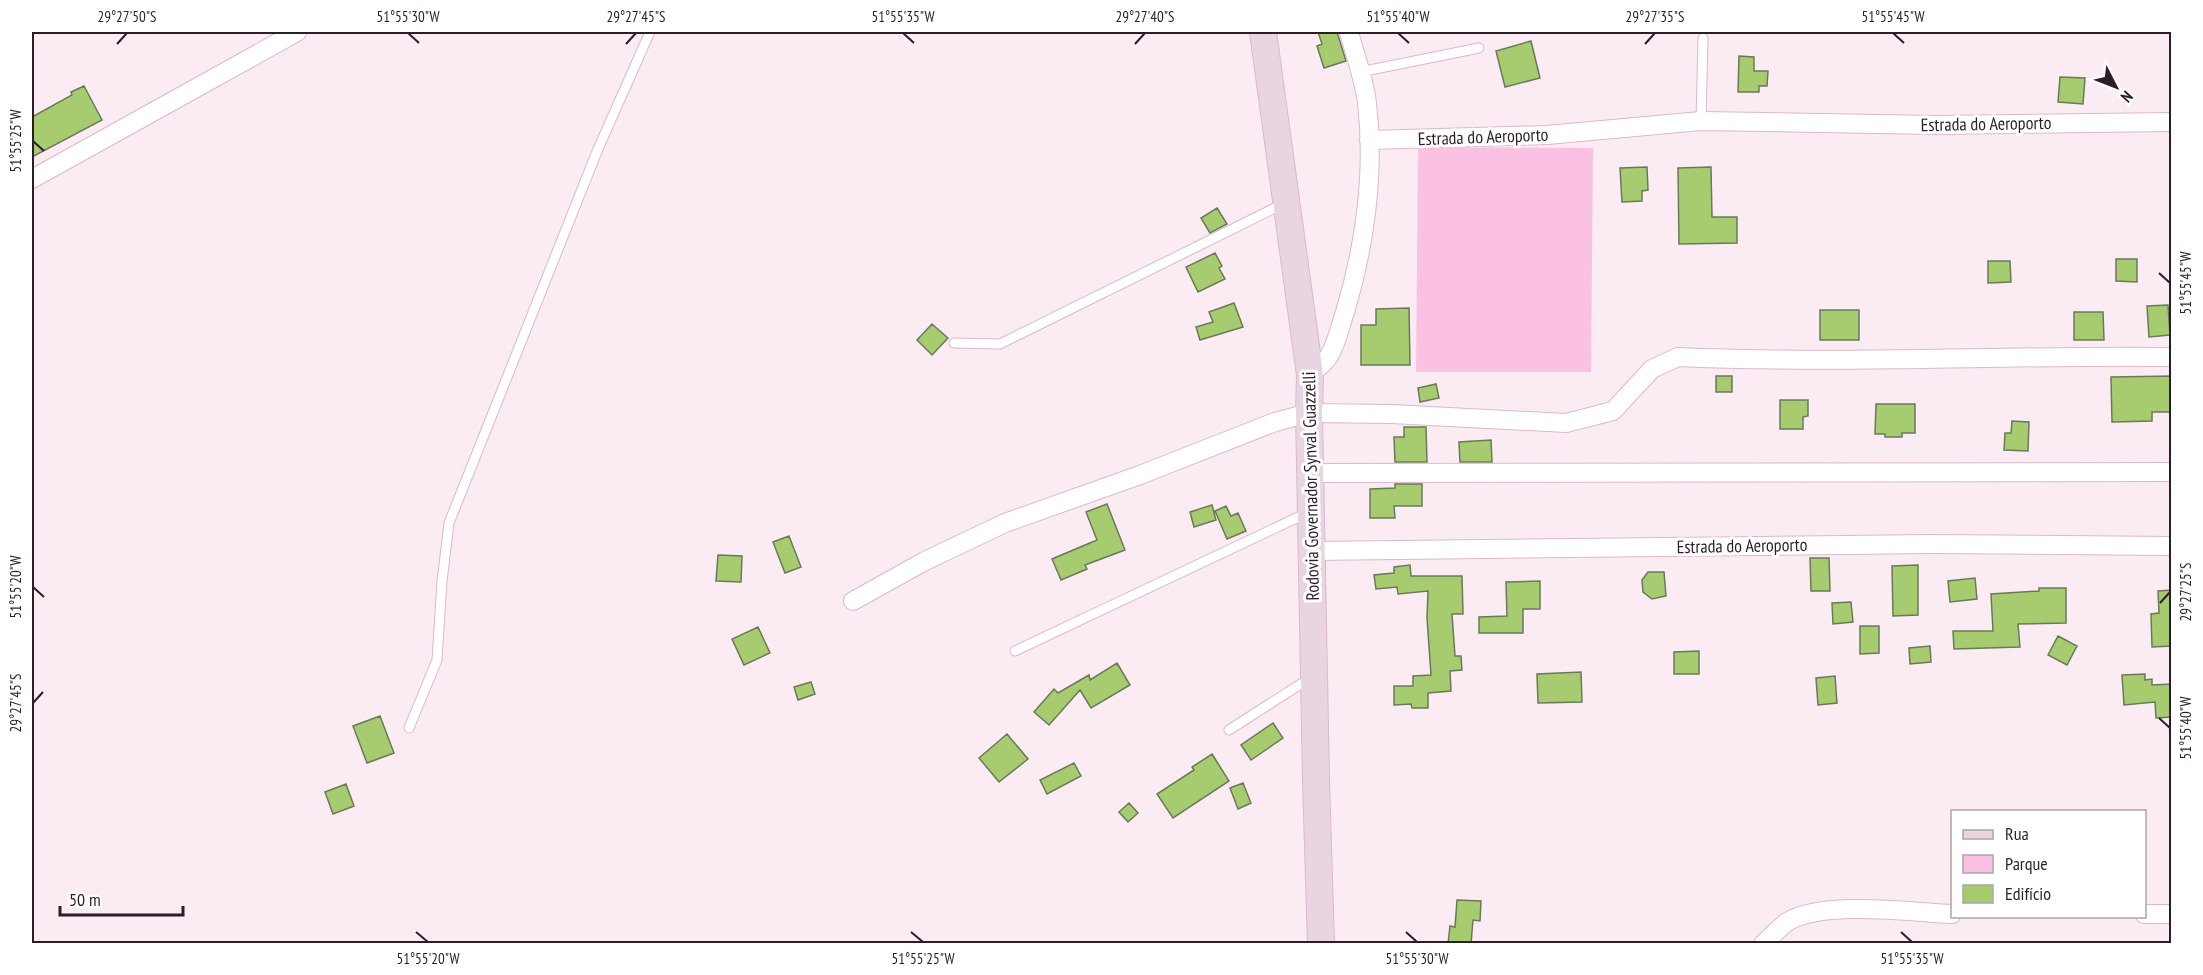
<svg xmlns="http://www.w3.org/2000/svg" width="2203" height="975" font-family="'PT Sans Narrow',sans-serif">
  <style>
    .green { fill: #fbc1e2 }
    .building { fill: #a6cc6f; stroke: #6b795a; stroke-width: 1.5 }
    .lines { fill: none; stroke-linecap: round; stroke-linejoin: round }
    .service-casing { stroke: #dcb8cd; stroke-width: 11 }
    .minor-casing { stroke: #dcb8cd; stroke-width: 20 }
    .secondary-casing { stroke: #dcb8cd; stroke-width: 28 }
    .service { stroke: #fff; stroke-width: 9 }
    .minor { stroke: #fff; stroke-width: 18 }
    .secondary { stroke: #e9d5e1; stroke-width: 26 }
    .ticks { fill: none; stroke: #2c1e26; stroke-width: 2 }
    .labels { text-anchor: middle; stroke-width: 6; stroke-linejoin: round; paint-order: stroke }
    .street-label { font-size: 18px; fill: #2c1e26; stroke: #fff }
    .neatline { fill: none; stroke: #2c1e26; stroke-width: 2 }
    .ticks-label { font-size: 15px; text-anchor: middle; fill: #2c1e26 }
  </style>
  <rect width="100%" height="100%" fill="#fbecf4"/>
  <path class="green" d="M1418,147L1593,148L1591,372H1416Z"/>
  <path class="building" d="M1318,32H1337L1346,61L1324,68L1317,46L1322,44Z
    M1531,41L1540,78L1505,87L1496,51Z
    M1739,56L1754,57V71H1768L1767,86H1759V92H1738Z
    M2060,77L2085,78L2083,104L2058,102Z
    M84,86L102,120L32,157V117L72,95L71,92Z
    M1647,167L1648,190L1642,191V201L1622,202L1620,168Z
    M1711,167L1712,217H1737V243L1679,244L1678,168Z
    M1217,208L1227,224L1210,233L1201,218Z
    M1215,253L1222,266L1219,268L1225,279L1198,292L1186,267Z
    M2116,259H2137V282L2116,281Z
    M1988,261H2010L2011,282L1988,283Z
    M1234,303L1243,327L1200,340L1196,327L1213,322L1209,312Z
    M2168,305L2170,335L2149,337L2147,306Z
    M1409,308L1410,365H1361V325H1376V309Z
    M1820,310H1859V340H1820Z
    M2074,312H2103L2104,340H2074Z
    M932,324L948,338L932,355L917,340Z
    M1716,376H1732V392H1716Z
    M2172,376V412H2152V421L2112,422L2111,377Z
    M1436,384L1439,398L1420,402L1418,388Z
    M1780,400H1808V416L1803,417V429H1780Z
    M1876,404H1915V433H1902V437H1885V434H1875Z
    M2012,421L2029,422L2028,451L2004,450L2005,433H2011Z
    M1404,427H1426L1427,462H1395L1394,437H1404Z
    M1491,440L1492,462H1460L1459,442Z
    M1395,484H1422V506H1394L1395,518H1370V489L1395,488Z
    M1107,504L1125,550L1085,565L1087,569L1061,580L1052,559L1097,540L1086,512Z
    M1212,505L1216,520L1194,527L1190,512Z
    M1226,506L1231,516L1238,513L1246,531L1227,539L1215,511Z
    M789,536L801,567L785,573L773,542Z
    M718,555L742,556L741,582L716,581Z
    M1810,558H1829L1830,591H1811Z
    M1410,565L1411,576H1462L1463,614H1452L1455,656H1461L1462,670L1450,671L1451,691L1428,693V708H1412L1411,704L1394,705V686H1413V676L1431,675L1427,618L1428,591L1398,594L1397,587L1376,589L1374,575L1394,573V567Z
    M1918,565V615L1893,616L1892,566Z
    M1648,572H1664L1666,596L1652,599L1643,592L1642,580Z
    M1975,578L1977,599L1950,602L1948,581Z
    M1540,581V609H1523V633H1479V617L1507,616L1506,582Z
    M2039,588H2066V623L2018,624L2020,647L1954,649L1953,631H1993L1991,594L2039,591Z
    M2172,590V646L2152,647L2151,614L2159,613L2158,591Z
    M1851,602L1853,622L1833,624L1832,603Z
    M1860,626H1879V653L1860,654Z
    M758,627L770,653L744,665L732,639Z
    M2058,636L2077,646L2067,665L2048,655Z
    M1930,646L1931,662L1910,664L1909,648Z
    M1699,651V674H1674V652Z
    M1117,663L1130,685L1091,708L1080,690L1049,725L1034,712L1054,689L1058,693L1089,675L1090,680Z
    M1581,672L1582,702L1538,703L1537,674Z
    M2145,674V680L2152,679V685L2172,684V717L2156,718L2155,702L2124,705L2122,675Z
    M1835,676L1837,703L1818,705L1816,678Z
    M811,682L815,694L798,700L794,687Z
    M380,716L394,753L367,763L353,726Z
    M1273,723L1283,738L1251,760L1241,745Z
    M1007,734L1028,759L999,782L979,758Z
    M1212,754L1229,781L1173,818L1157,794L1194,770L1192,767Z
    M1074,763L1081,776L1047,794L1040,780Z
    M1243,783L1251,803L1238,809L1230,788Z
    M346,784L354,806L333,814L325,792Z
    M1129,803L1138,813L1128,822L1119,812Z
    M1457,900L1481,901L1480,921L1473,920L1471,944H1448L1450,926L1455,927Z"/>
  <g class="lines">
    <g class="service-casing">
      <path id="service" d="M1360,72L1479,48
        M1701,121L1703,38
        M954,343L1000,344L1285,203
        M1015,651L1309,512
        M409,728L437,660L442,581L449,523L598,149L650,32
        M1229,730L1310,678"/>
    </g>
    <g class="minor-casing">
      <path id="minor" d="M1369,140L1547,135L1701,121L1936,125L2172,122
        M32,179L297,32
        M1310,375C1316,369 1325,363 1329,356C1337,343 1340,327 1345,312C1365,246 1375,172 1367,103C1364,79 1355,55 1349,32
        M1310,473L2172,472
        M1312,551L1931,544L2172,546
        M853,601L925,561L1005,523L1140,475L1275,422L1309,413L1392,414L1566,423L1613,411L1652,369L1678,357C1842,364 2007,355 2172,357
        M2144,914H2172
        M1763,944C1771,937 1779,928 1787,922C1823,900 1910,912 1952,914"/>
    </g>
    <g class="secondary-casing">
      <path id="secondary" d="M1263,32L1310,375L1309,413L1316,781L1321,944"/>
    </g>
    <use href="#service" class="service"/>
    <use href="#minor" class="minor"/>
    <use href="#secondary" class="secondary"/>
  </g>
  <path class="ticks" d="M408,33L419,43M903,33L914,43M1398,33L1409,43M1893,33L1904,43M117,44L127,33M626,44L636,33M1135,44L1145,33M1645,44L1655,33M33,141L44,151M2159,273L2170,283M33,587L44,597M2160,603L2170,592M33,703L43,692M2159,718L2170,728M416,932L428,942M911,932L923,942M1406,932L1417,942M1901,932L1912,942"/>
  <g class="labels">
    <g class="street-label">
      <text transform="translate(1986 124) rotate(-1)" y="6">Estrada do Aeroporto</text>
      <text transform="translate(1483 137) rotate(-2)" y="6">Estrada do Aeroporto</text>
      <text transform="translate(1311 486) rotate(-91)" y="6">Rodovia Governador Synval Guazzelli</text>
      <text transform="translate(1742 546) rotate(-1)" y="6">Estrada do Aeroporto</text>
    </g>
  </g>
  <rect width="2203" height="975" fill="none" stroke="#ffffff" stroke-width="66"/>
  <rect x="1951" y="810" width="195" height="108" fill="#ffffff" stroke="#aba5a8" stroke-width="1.5"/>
  <rect x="1963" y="830" width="30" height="9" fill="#e9d5e1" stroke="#aba5a8" stroke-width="1.5"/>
  <text x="2005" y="840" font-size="18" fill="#2c1e26">Rua</text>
  <rect x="1963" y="855" width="30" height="18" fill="#fbc1e2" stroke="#aba5a8" stroke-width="1.5"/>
  <text x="2005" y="870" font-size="18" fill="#2c1e26">Parque</text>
  <rect x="1963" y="885" width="30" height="18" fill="#a6cc6f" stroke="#aba5a8" stroke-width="1.5"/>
  <text x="2005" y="900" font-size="18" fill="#2c1e26">Edifício</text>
  <g transform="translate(2116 87) rotate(132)" stroke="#ffffff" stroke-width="4.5" paint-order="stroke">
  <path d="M0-4.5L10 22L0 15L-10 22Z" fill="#2c1e26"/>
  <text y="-9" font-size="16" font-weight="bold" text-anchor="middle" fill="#2c1e26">N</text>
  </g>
  <path d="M60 906v9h123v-9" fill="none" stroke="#2c1e26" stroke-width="3"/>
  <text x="69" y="906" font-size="18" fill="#2c1e26" stroke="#ffffff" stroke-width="4.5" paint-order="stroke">50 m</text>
  <rect x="33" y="33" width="2137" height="909" class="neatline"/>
  <g class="ticks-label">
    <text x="127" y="22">29°27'50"S</text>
    <text x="408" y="22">51°55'30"W</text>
    <text x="636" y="22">29°27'45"S</text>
    <text x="903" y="22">51°55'35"W</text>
    <text x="1145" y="22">29°27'40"S</text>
    <text x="1398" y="22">51°55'40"W</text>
    <text x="1655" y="22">29°27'35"S</text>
    <text x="1893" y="22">51°55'45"W</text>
    <text transform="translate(16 141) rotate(-90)" y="5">51°55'25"W</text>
    <text transform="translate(2186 283) rotate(-90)" y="5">51°55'45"W</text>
    <text transform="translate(16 587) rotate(-90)" y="5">51°55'20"W</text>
    <text transform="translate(2186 592) rotate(-90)" y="5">29°27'25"S</text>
    <text transform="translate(16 703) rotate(-90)" y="5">29°27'45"S</text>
    <text transform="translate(2186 728) rotate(-90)" y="5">51°55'40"W</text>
    <text x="428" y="964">51°55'20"W</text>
    <text x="923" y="964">51°55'25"W</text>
    <text x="1417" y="964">51°55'30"W</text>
    <text x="1912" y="964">51°55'35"W</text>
  </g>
</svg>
